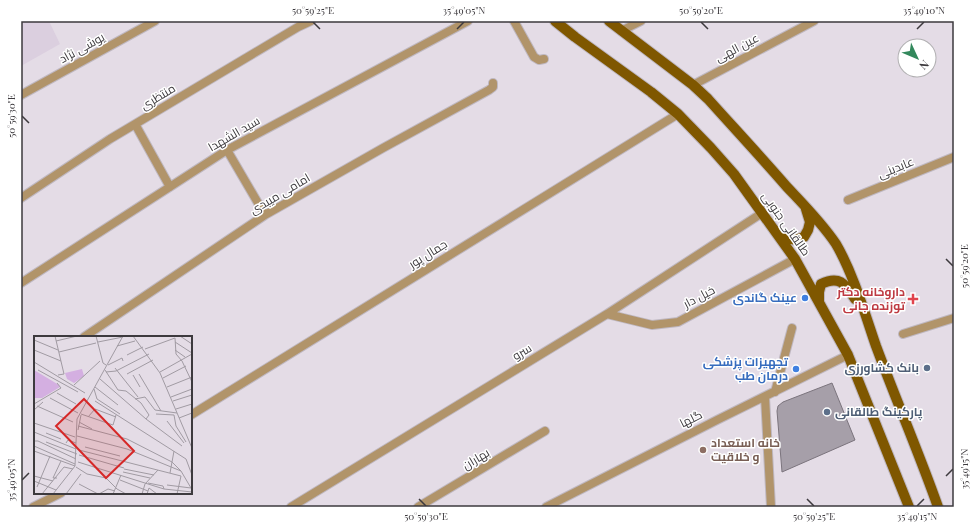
<svg xmlns="http://www.w3.org/2000/svg" width="975" height="528" font-family="'Playfair Display',Cairo,serif">
  <style>
    .built { fill: #dbcfdf }
    .building { fill: #a69fa9; stroke: #7b747d }
    .lines { fill: none; stroke-linecap: round; stroke-linejoin: round }
    .minor-casing { stroke: #bfb8c1; stroke-width: 10 }
    .primary-casing { stroke: #bfb8c1; stroke-width: 12 }
    .minor { stroke: #b1946a; stroke-width: 8 }
    .primary { stroke: #7f5700; stroke-width: 10 }
    .ticks { fill: none; stroke: #3d3a3e; stroke-width: 1.5 }
    .shop-dot { fill: #3f7fe0; stroke: #fff; stroke-width: 1.5 }
    .health-dot { fill: #e0444e; stroke: #fff; stroke-width: 1.5 }
    .service-dot { fill: #5c6f8a; stroke: #fff; stroke-width: 1.5 }
    .education-dot { fill: #8d6e63; stroke: #fff; stroke-width: 1.5 }
    .labels { text-anchor: middle; stroke-width: 3; stroke-linejoin: round; paint-order: stroke }
    .street-label { font-size: 12px; fill: #3d3a3e; stroke: #fff }
    .health-label { font-size: 12px; font-weight: bold; fill: #be3a42; stroke: #fff; text-anchor: end }
    .shop-label { font-size: 12px; font-weight: bold; fill: #366cbe; stroke: #fff; text-anchor: end }
    .service-label { font-size: 12px; font-weight: bold; fill: #4e5e75; stroke: #fff; text-anchor: end }
    .education-label { font-size: 12px; font-weight: bold; fill: #785e54; stroke: #fff; text-anchor: start }
    .inset-road { fill: none; stroke: #a19ba3; stroke-width: 1 }
    .view { fill: #d62828; fill-opacity: 0.15; stroke: #d62828; stroke-width: 2 }
    .inset-edge { fill: none; stroke: #3d3a3e; stroke-width: 2 }
    .neatline { fill: none; stroke: #3d3a3e; stroke-width: 1.5 }
    .ticks-label { font-size: 10px; text-anchor: middle; fill: #3d3a3e }
  </style>
  <rect width="100%" height="100%" fill="#e4dce6"/>
  <path class="built" d="M21,21H49L60,44L21,66Z"/>
  <path class="building" d="M832,383L855,440L782,472L777,411L778,406L783,402Z"/>
  <g class="lines">
    <g class="minor-casing">
      <path id="minor" d="M514,21L534,57L539,60L544,59
        M621,31L641,21
        M693,85L814,21
        M21,95L155,21
        M135,124L170,187
        M227,150L265,215
        M21,198L110,139L298,27L311,21
        M848,200L954,157
        M21,283L227,150L468,21
        M607,314L652,325L678,322L795,259
        M903,334L954,318
        M84,337L265,215L383,148L489,90L493,87V83
        M775,392L792,328
        M765,397L771,507
        M191,415L678,114
        M33,507L61,493
        M291,507L607,314L762,213
        M418,507L545,431
        M546,507L717,420L848,355"/>
    </g>
    <g class="primary-casing">
      <path id="primary" d="M555,21L575,37L651,92L678,114L711,148L734,174L795,259L848,355L909,507
        M609,21L693,85L708,99C734,128 761,157 787,187C804,205 822,223 836,244C853,273 865,314 876,346C896,400 919,453 938,507
        M779,236L795,240L804,237L808,230L810,222L806,209
        M819,301V292L821,284C840,275 845,284 855,299"/>
    </g>
    <use href="#minor" class="minor"/>
    <use href="#primary" class="primary"/>
  </g>
  <path class="ticks" d="M313,22L320,29M701,22L708,29M457,29L464,22M917,29L924,22M22,116L29,123M946,259L953,266M946,476L953,469M22,480L29,473M419,499L426,506M807,499L814,506M917,506L924,499"/>
  <g class="shop-dot">
    <circle cx="805" cy="298" r="4"/>
    <circle cx="796" cy="369" r="4"/>
  </g>
  <path class="health-dot" d="M911 293h4v4h4v4h-4v4h-4v-4h-4v-4h4z"/>
  <g class="service-dot">
    <circle cx="927" cy="368" r="4"/>
    <circle cx="827" cy="412" r="4"/>
  </g>
  <circle class="education-dot" cx="703" cy="450" r="4"/>
  <g class="labels">
    <g class="street-label">
      <text transform="translate(82 48) rotate(-29)" y="4">یوشی نژاد</text>
      <text transform="translate(737 48) rotate(-28)" y="4">عین الهی</text>
      <text transform="translate(158 97) rotate(-31)" y="4">منتظری</text>
      <text transform="translate(234 134) rotate(-30)" y="4">سید الشهدا</text>
      <text transform="translate(896 168) rotate(-22)" y="4">عابدینی</text>
      <text transform="translate(280 194) rotate(-31)" y="4">امامی میبدی</text>
      <text transform="translate(786 224) rotate(55)" y="4">طالقانی جنوبی</text>
      <text transform="translate(428 254) rotate(-32)" y="4">جمال پور</text>
      <text transform="translate(699 297) rotate(-28)" y="4">خیل دار</text>
      <text transform="translate(522 352) rotate(-31)" y="4">سرو</text>
      <text transform="translate(691 419) rotate(-27)" y="4">گلها</text>
      <text transform="translate(476 459) rotate(-31)" y="4">بهاران</text>
    </g>
    <g class="health-label">
      <text x="905" y="296">داروخانه دکتر<tspan x="905" dy="14">توزنده جانی</tspan></text>
    </g>
    <g class="shop-label">
      <text x="797" y="302">عینک گاندی</text>
      <text x="788" y="366">تجهیزات پزشکی<tspan x="788" dy="14">درمان طب</tspan></text>
    </g>
    <g class="service-label">
      <text x="919" y="372">بانک کشاورزی</text>
      <text x="835" y="416" text-anchor="start">پارکینگ طالقانی</text>
    </g>
    <g class="education-label">
      <text x="711" y="447">خانه استعداد<tspan x="711" dy="14">و خلاقیت</tspan></text>
    </g>
  </g>
  <g transform="translate(34 336)">
    <rect width="158" height="158" fill="#e4dce6"/>
    <path d="M48,33L50,40L40,47L33,43L31,37ZM0,34L25,49L26,51L8,62H0Z" fill="#d4afe1"/>
    <path class="inset-road" d="M21,0L30,38L24,39M62,0L69,27L72,29M99,0L126,37L158,112M146,0L158,8M141,2L142,18L148,25M0,4L24,14M22,5L43,0M64,6L89,1M141,6L158,17M83,10L101,5M111,13L141,2M0,14L27,25M141,14L151,21M25,16L62,7M93,19L109,11M148,25L158,46M0,26L51,57M74,29L88,22L89,25M81,32L104,61M4,34L44,56M71,34L84,54L92,55L107,67L115,79L112,83M72,36L82,35L115,18M126,36L158,18M93,38L119,24M105,38L127,75M99,39L106,51M129,42L152,30M66,43L112,83L148,110M40,49L66,25M61,51L84,69M133,51L158,41M60,53L63,63L86,78M23,57L42,68M137,61L158,53M16,62L44,77M101,63L111,61L121,74L143,77M61,65L152,123L158,139M139,65L158,59M0,68L27,52L23,47M3,70L39,86M142,73L158,68M0,74L9,66M47,78L79,89L82,79M122,78L140,79M140,79L142,90L152,106M54,81L61,73L82,81M145,82L158,77M133,85L150,107M45,86L58,93M0,87L41,101M44,90L93,103L138,126L147,135L157,152M44,94L47,79M0,96L42,113M12,97L27,103M43,100L93,113L147,135M0,105H4L42,123M12,106L43,118M32,107L34,104L42,107M0,110L41,128M51,111L86,120M45,114L147,140M0,115L41,130M45,119L90,132M44,126L130,153L158,156M42,131L53,138L72,142L83,153L92,158M90,133L120,139M89,136L116,142M136,137L140,115M0,140L19,145M23,142H19L27,125M86,144L114,155M0,145L22,154M114,147L129,150L130,153M45,148L64,158M133,149L157,152M3,151L16,120M8,158L30,131L39,133M19,158L41,130L43,83L89,0M32,158L47,138M65,158L74,153L81,155M79,158L87,139M108,158L111,148L124,134M113,158L115,152L123,158M143,158L147,140"/>
    <path class="view" d="M50,63L100,115L72,142L22,90Z"/>
    <rect width="158" height="158" class="inset-edge"/>
  </g>
  <rect width="975" height="528" fill="none" stroke="#ffffff" stroke-width="44"/>
  <g transform="translate(917 58) rotate(134)"><circle r="19" fill="#ffffff" stroke="#b1b0b2"/>
  <path d="M0-3L7 15L0 10L-7 15Z" fill="#32885c"/>
  <text y="-6" font-size="11" font-weight="bold" text-anchor="middle" fill="#3d3a3e">N</text>
  </g>
  <rect x="22" y="22" width="931" height="484" class="neatline"/>
  <g class="ticks-label">
    <text x="313" y="14">50°59'25"E</text>
    <text x="464" y="14">35°49'05"N</text>
    <text x="701" y="14">50°59'20"E</text>
    <text x="924" y="14">35°49'10"N</text>
    <text transform="translate(11 116) rotate(-90)" y="4">50°59'30"E</text>
    <text transform="translate(964 266) rotate(-90)" y="4">50°59'20"E</text>
    <text transform="translate(964 469) rotate(-90)" y="4">35°49'15"N</text>
    <text transform="translate(11 480) rotate(-90)" y="4">35°49'05"N</text>
    <text x="426" y="520">50°59'30"E</text>
    <text x="814" y="520">50°59'25"E</text>
    <text x="917" y="520">35°49'15"N</text>
  </g>
</svg>
